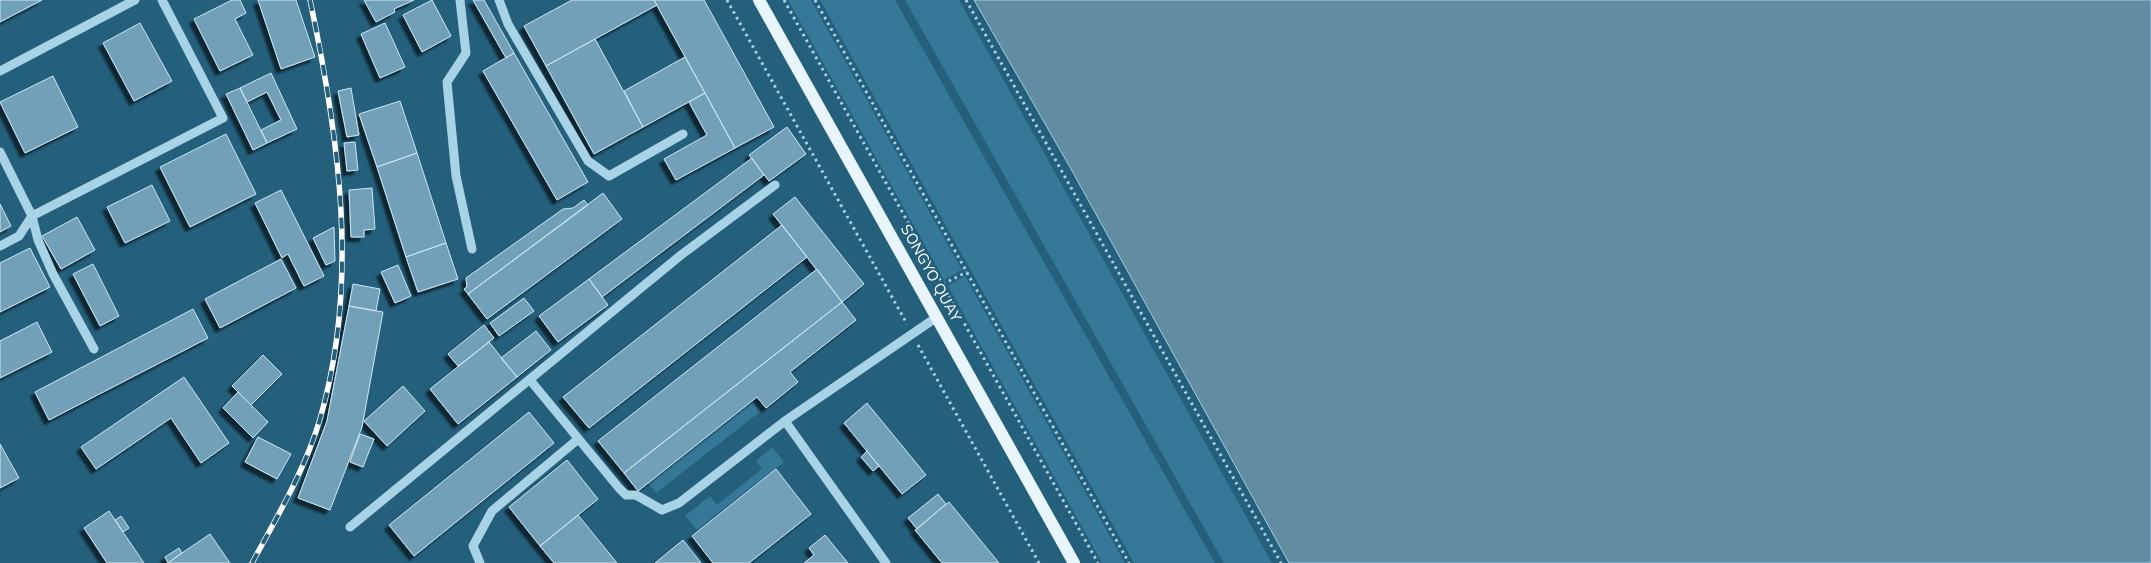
<svg xmlns="http://www.w3.org/2000/svg" width="2151" height="563" font-family="Mulish,sans-serif">
  <style>
    .green { fill: #357898 }
    .water { fill: #628ca1; stroke: #9dcfe6 }
    .building { fill: #71a0b8; stroke: #cbe7f4; filter: url(#shadow) }
    .lines { fill: none; stroke-linecap: round; stroke-linejoin: round }
    .path { stroke: #a8d2e5; stroke-width: 3; stroke-dasharray: 2.5 4; stroke-linecap: butt }
    .minor { stroke: #a8d2e5; stroke-width: 9 }
    .major { stroke: #e9f5fd; stroke-width: 12 }
    .rail-casing { stroke: #fff; stroke-width: 5.5 }
    .rail { stroke: #245f7c; stroke-width: 4; stroke-dasharray: 11; stroke-linecap: butt }
    .labels { text-anchor: middle; stroke-width: 5; stroke-linejoin: round; paint-order: stroke }
    .street-label { font-size: 15px; fill: #fff; stroke: #245f7c }
  </style>
  <defs>
    <filter id="shadow"><feDropShadow dx="-4.5" dy="4.5" stdDeviation="1" flood-color="#0009"/></filter>
  </defs>
  <rect width="100%" height="100%" fill="#245f7c"/>
  <path class="green" d="M788,0H811L962,270L944,280Z
    M820,0H895L1215,563H1134Z
    M905,0H959L1272,563H1224Z
    M965,276L1125,563H1102L948,286Z
    M753,401L761,411L656,493L648,483Z
    M772,447L784,462L697,530L685,516L710,496L717,505L762,469L756,461Z"/>
  <path class="water" d="M974,0H2151V563H1289L1071,169Z"/>
  <path class="building" d="M0,0H42L0,22Z
    M232,0H240L246,13L235,19L253,55L220,71L194,19Z
    M258,0H296L315,57L281,69Z
    M364,0H414L394,9L395,12L376,22Z
    M432,0L451,36L422,52L403,15Z
    M473,0H484L514,53L506,58Z
    M572,0H654L657,5L546,66L524,26Z
    M654,0H704L774,127L735,148Z
    M140,23L172,81L134,101L103,43Z
    M385,23L405,67L380,78L361,34Z
    M595,39L643,127L594,154L546,66Z
    M514,53L588,182L557,200L483,71Z
    M685,57L705,93L643,127L624,91Z
    M271,73L297,129L267,143L261,130L281,120L267,92L247,102L240,88Z
    M53,76L78,127L25,153L0,102Z
    M240,88L267,143L253,150L226,94Z
    M351,88L359,135L347,137L338,91Z
    M705,93L735,148L676,180L664,159L707,135L689,102Z
    M400,101L417,153L377,167L359,114Z
    M787,127L806,154L769,181L749,155Z
    M226,134L256,194L190,227L160,167Z
    M355,142L358,170L347,171L344,143Z
    M417,153L446,243L406,257L377,167Z
    M752,158L764,175L602,297L589,279Z
    M152,185L170,221L125,243L107,207Z
    M372,188L375,229L364,230V237H351L349,190Z
    M281,190L324,276L304,286L288,254L282,258L255,203Z
    M603,193L622,219L487,319L468,294Z
    M795,197L864,284L842,302L773,214Z
    M584,200L588,205L468,294L464,289L467,287L466,278L563,209L573,208Z
    M0,204L11,226L0,232Z
    M77,217L95,250L61,269L42,236Z
    M782,225L807,257L589,428L563,397Z
    M334,227L335,261L326,265L313,238Z
    M446,243L458,279L418,292L406,257Z
    M30,248L50,287L0,312V263Z
    M281,259L296,288L220,328L205,299Z
    M93,264L119,316L100,326L73,274Z
    M398,265L411,296L395,303L381,272Z
    M817,269L842,302L624,473L598,441Z
    M589,279L608,305L558,342L539,316Z
    M353,284L380,289L376,311L349,306Z
    M524,298L534,311L499,336L490,323Z
    M842,302L856,320L790,372L798,382L766,408L757,397L638,491L624,473Z
    M349,306L383,312L362,427L330,510L298,498L327,421Z
    M193,309L208,338L49,420L35,392Z
    M37,322L52,352L0,378V341Z
    M484,325L494,338L458,366L448,354Z
    M536,331L551,350L517,377L501,358Z
    M489,342L517,377L458,424L430,389Z
    M263,355L282,374L251,405L232,386Z
    M184,377L229,443L201,463L171,418L96,469L81,447Z
    M403,386L425,411L387,446L364,421Z
    M238,392L268,422L253,438L223,408Z
    M867,403L926,475L902,494L844,423Z
    M529,412L554,443L414,556L389,525Z
    M360,434L374,439L363,467L350,462Z
    M258,437L291,454L277,479L245,462Z
    M0,444L19,478L0,488Z
    M867,451L879,466L873,471L861,457Z
    M567,460L598,499L540,546L509,507Z
    M776,469L811,514L749,563H713L692,536Z
    M938,494L946,504L917,529L908,518Z
    M949,502L999,563H942L915,530Z
    M109,511L123,532L144,563H107L84,528Z
    M578,515L617,563H554L540,546Z
    M121,516L129,528L123,532L115,520Z
    M210,534L230,563H168L182,553Z
    M825,535L848,563H804L814,555L809,548Z
    M683,540L701,563H655Z
    M179,548L182,553L168,563L165,557Z"/>
  <g class="lines">
    <path class="path" d="M727,0L907,324
      M784,0L1098,563
      M815,0L1129,563
      M966,0L1281,563
      M943,284L967,272
      M918,345L1039,563"/>
    <path class="minor" d="M460,0L466,53L447,82L456,176L472,249
      M499,0L508,24L588,161L609,176L683,134
      M0,71L135,0
      M0,152L32,216L38,240L53,274L94,349
      M0,246L19,236L32,216L223,118L162,0
      M530,380L619,488L626,495H636L662,510L679,503L785,421L937,317
      M785,421L886,563
      M350,527L681,255L775,185
      M480,563L473,546L492,511L577,440"/>
    <path class="major" d="M759,0L1074,563"/>
    <g class="rail-casing">
      <path id="rail" d="M252,563C277,517 305,470 320,419C360,282 339,137 310,0"/>
    </g>
    <use href="#rail" class="rail"/>
  </g>
  <g class="labels">
    <g class="street-label">
      <text transform="translate(931 273) rotate(61)" y="5">SONGYO QUAY</text>
    </g>
  </g>
</svg>
